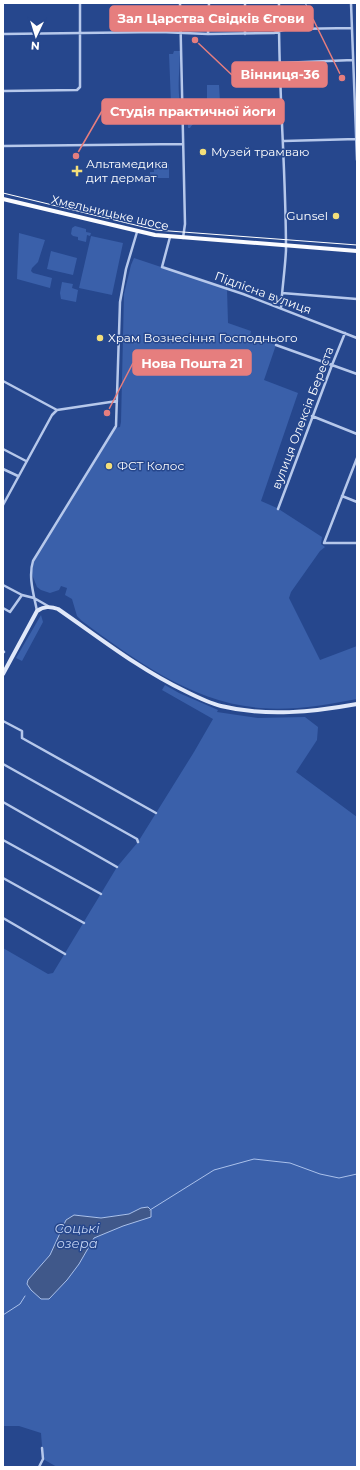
<svg xmlns="http://www.w3.org/2000/svg" width="360" height="1470" font-family="Montserrat,sans-serif">
  <style>
    .green { fill: #3a60aa; fill-rule: evenodd }
    .water { fill: #40588a; stroke: #aac1eb }
    .lines { fill: none; stroke-linecap: round; stroke-linejoin: round }
    .stream { stroke: #aac1eb; stroke-width: 1 }
    .street { stroke: #b6c8eb; stroke-width: 2.5 }
    .secondary { stroke: #e0e8f9; stroke-width: 4 }
    .primary { stroke: #fafbff; stroke-width: 4 }
    .tram { stroke: #fff; stroke-width: 1 }
    .poi-dot { fill: #f4df7a; stroke: #26478d; stroke-width: 1.5 }
    .labels { text-anchor: middle; stroke-width: 3; stroke-linejoin: round; paint-order: stroke }
    .poi-label { font-size: 12px; fill: #fff; stroke: #26478d; text-anchor: start }
    .street-label { font-size: 12px; fill: #fff; stroke: #26478d }
    .water-label { font-size: 13px; font-style: italic; fill: #c2d2f2; stroke: #26478d }
    .leader { fill: none; stroke: #e67e7e; stroke-width: 1.5 }
    .callout-dot { fill: #e67e7e; stroke: #26478d; stroke-width: 1.5 }
    .callout { fill: #e67e7e; stroke: #e67e7e; stroke-width: 1.5 }
    .callout-label { font-size: 13px; text-anchor: middle; font-weight: bold; fill: #fff }
  </style>
  <rect width="100%" height="100%" fill="#26478d"/>
  <path class="green" d="M174,51H180C180,69 177,85 180,103H171L169,54H173Z
    M207,85H219L221,118C210,118 196,118 190,128H188V113H195V102H201L202,106H207Z
    M154,163L169,164V178H150V172H154Z
    M75,226L86,229V232L91,233L90,236L87,235L86,242L78,240V237L73,236L71,234L72,228Z
    M19,233L45,240L38,262L32,268L31,271L33,273L52,278L50,288L17,279Z
    M91,236L123,243L112,295L79,288Z
    M51,251L77,258L73,275L47,269Z
    M134,258L227,289L228,323L251,331L250,336L276,345L264,380L298,393L261,501L277,508L322,537L321,544L325,547L320,551L291,592L289,598L320,660L357,646V699C326,705 292,711 260,708C191,702 135,660 82,621L77,616L72,599L65,595L67,588L61,586L59,590L50,593L41,590L37,587L31,572L33,561L115,428L120,427L121,422L124,294L131,265Z
    M62,282L73,284L72,288L78,290L76,302L61,299L60,293Z
    M41,615L43,622L22,661L16,658Z
    M165,685L179,693L218,710L217,712L258,718L305,717L318,727L317,740L296,772L357,817V1467H57L43,1459L41,1433L19,1426H3V948L48,974L53,973L117,867L138,842L194,752L213,719L162,690ZM141,1208L151,1210V1217L122,1226L94,1238L79,1264L67,1280L31,1290L27,1284L28,1280L50,1255L66,1220L74,1215L101,1218L129,1214Z"/>
  <path class="water" d="M148,1207L151,1210V1217L123,1226L94,1238L79,1264L67,1280L49,1299H41L31,1290L27,1284L28,1280L50,1255L66,1220L74,1215L101,1218L129,1214L141,1208Z"/>
  <g class="lines">
    <path class="stream" d="M305,3L312,14L313,23
      M150,1210L214,1170L254,1159L290,1163L320,1174L339,1178L357,1174
      M3,1315L20,1304L25,1296"/>
    <path class="street" d="M180,3L185,224L183,238
      M279,3C278,86 286,168 286,250C285,270 282,289 281,308
      M351,3L357,160
      M3,34L160,32L208,34L274,33L283,30L292,29L352,28
      M208,34L209,3
      M245,34V3
      M280,63L353,60
      M3,91L77,90L80,87V3
      M284,141L357,139
      M3,146L183,144
      M170,237L162,267L243,294L357,338
      M282,293L357,299
      M276,345L357,374
      M3,381L57,410L117,401
      M312,416L357,434
      M3,449L26,461
      M357,458L324,543H357
      M3,469L18,476
      M342,496L357,502
      M3,505L52,415L57,410
      M278,509L332,365L345,333
      M3,585L22,595L34,598L48,606
      M3,608L10,612L22,595
      M37,611C34,595 28,577 33,561L116,426L120,302L126,269L137,232
      M3,651L4,652
      M3,721L22,731V738L156,813
      M3,764L137,839L138,842
      M3,802L117,867
      M3,840L101,894
      M3,878L84,923
      M3,918L65,954
      M39,1467L43,1459L42,1448"/>
    <path class="secondary" d="M3,674L37,611C44,606 50,606 58,609C100,638 139,669 185,691C197,697 209,703 221,706C266,717 313,712 357,704"/>
    <path class="primary" d="M3,199L155,235L357,251"/>
    <path class="tram" d="M3,193L156,230L357,245"/>
  </g>
  <g class="poi-dot">
    <circle cx="203" cy="152" r="4"/>
    <path d="M75 165h4v4h4v4h-4v4h-4v-4h-4v-4h4z"/>
    <circle cx="336" cy="216" r="4"/>
    <circle cx="100" cy="338" r="4"/>
    <circle cx="109" cy="466" r="4"/>
  </g>
  <g class="labels">
    <g class="poi-label">
      <text x="211" y="156">Музей трамваю</text>
      <text x="86" y="168">Альтамедика<tspan x="86" dy="14">дит дермат</tspan></text>
      <text x="328" y="220" text-anchor="end">Gunsel</text>
      <text x="108" y="342">Храм Вознесіння Господнього</text>
      <text x="117" y="470">ФСТ Колос</text>
    </g>
    <g class="street-label">
      <text transform="translate(110 213) rotate(13)" y="4">Хмельницьке шосе</text>
      <text transform="translate(263 293) rotate(20)" y="4">Підлісна вулиця</text>
      <text transform="translate(303 418) rotate(-69)" y="4">вулиця Олексія Береста</text>
    </g>
    <g class="water-label">
      <text x="77" y="1233">Соцькі<tspan x="77" dy="15">озера</tspan></text>
    </g>
  </g>
  <path class="leader" d="M342 78L313 19M195 40L232 75M76 156L102 111M107 413L133 363"/>
  <g class="callout-dot">
    <circle cx="342" cy="78" r="4"/>
    <circle cx="195" cy="40" r="4"/>
    <circle cx="76" cy="156" r="4"/>
    <circle cx="107" cy="413" r="4"/>
  </g>
  <g class="callout">
    <rect x="110" y="6" width="203" height="25" rx="4"/>
    <rect x="232" y="62" width="95" height="25" rx="4"/>
    <rect x="102" y="99" width="182" height="25" rx="4"/>
    <rect x="133" y="350" width="118" height="25" rx="4"/>
  </g>
  <g class="callout-label">
    <text x="211" y="23">Зал Царства Свідків Єгови</text>
    <text x="280" y="79">Вінниця-36</text>
    <text x="193" y="116">Студія практичної йоги</text>
    <text x="192" y="368">Нова Пошта 21</text>
  </g>
  <rect width="360" height="1470" fill="none" stroke="#ffffff" stroke-width="8"/>
  <g transform="translate(36 36) rotate(184)" stroke="#26478d" stroke-width="3" paint-order="stroke">
  <path d="M0-3L7 15L0 10L-7 15Z" fill="#ffffff"/>
  <text y="-6" font-size="11" font-weight="bold" text-anchor="middle" fill="#ffffff">N</text>
  </g>
</svg>
